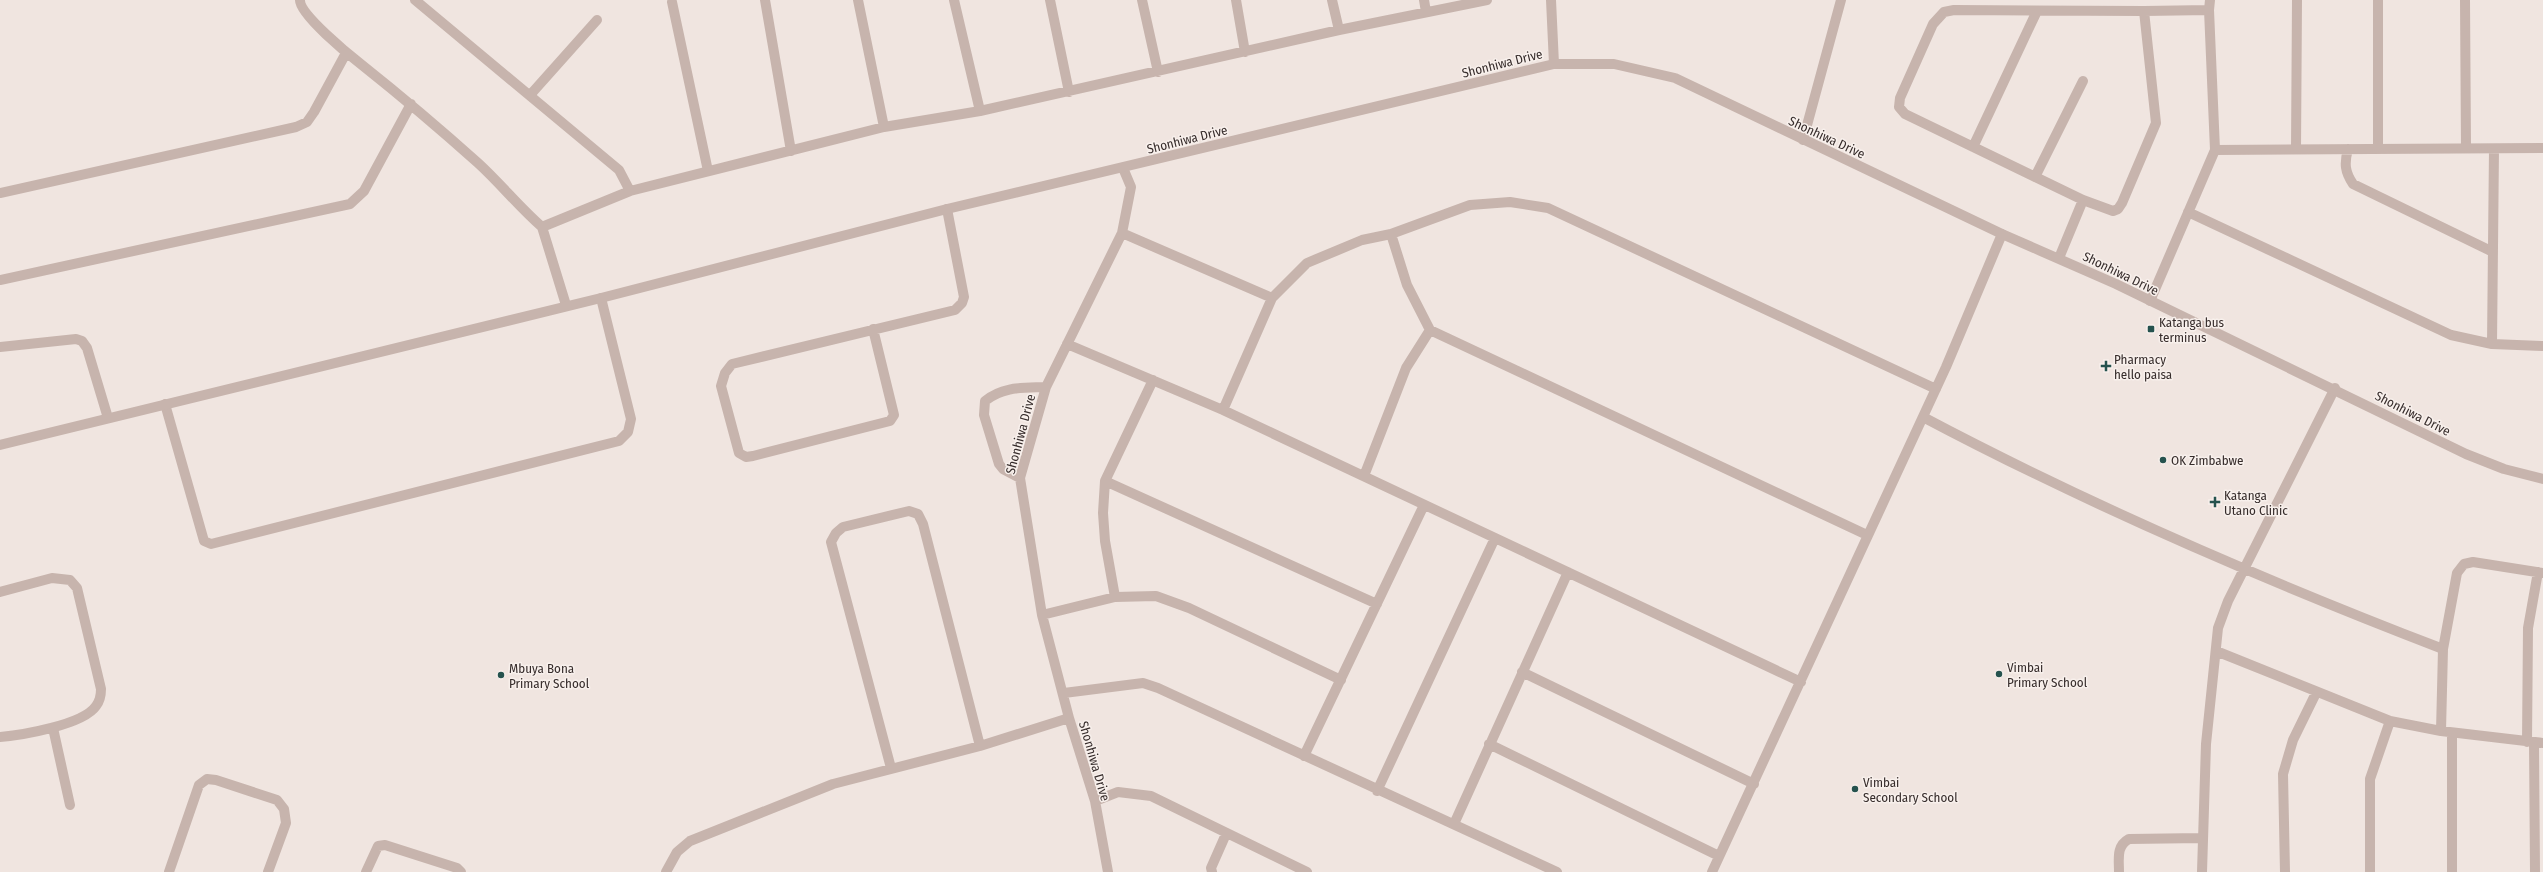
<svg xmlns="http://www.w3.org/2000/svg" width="2543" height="872" font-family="'Fira Sans Condensed',sans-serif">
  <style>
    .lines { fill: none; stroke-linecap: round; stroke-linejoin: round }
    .minor { stroke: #c7b4ad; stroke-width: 10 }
    .tertiary { stroke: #c7b4ad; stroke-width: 10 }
    .poi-dot { fill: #25524e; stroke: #f8f0ec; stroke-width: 1.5 }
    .labels { text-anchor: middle; stroke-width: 3; stroke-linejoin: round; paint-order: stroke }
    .street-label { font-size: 13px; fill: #362c2b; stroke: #f8f0ec }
    .poi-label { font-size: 13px; fill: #362c2b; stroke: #f8f0ec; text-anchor: start }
  </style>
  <rect width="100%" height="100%" fill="#f0e5e0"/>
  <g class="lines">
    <path class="minor" d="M300,0C299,14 349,55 362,65C401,96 440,129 478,163C500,183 519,207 542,227
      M415,0L619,170L630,191
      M765,0L791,151
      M858,0L884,127
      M954,0L980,111
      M1050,0L1069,92
      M1142,0L1158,72
      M1236,0L1245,52
      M1332,0L1339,30
      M1424,0L1426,12
      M1551,0L1554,64
      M2210,0L2209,10L2215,150
      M2378,0V149
      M2465,0L2466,148
      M672,2L708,171
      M2144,11L1954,10L1944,12L1933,24L1900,98L1899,107L1905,114L2083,200L2113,211L2118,209L2122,203L2156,123L2144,11L2209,10
      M531,94L597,20
      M1803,140L1841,0
      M1973,147L2037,11
      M2296,149L2297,0
      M2348,149C2344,164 2345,172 2353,184L2493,252
      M2035,177L2083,81
      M0,193L296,127L307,122L314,112L346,53
      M2188,212L2451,335L2492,344L2543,346
      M1122,233L1272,298
      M1391,234L1470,205L1510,202L1548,208L1936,389
      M2059,258L2083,200
      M0,280L350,204L364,191L411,104
      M2150,301L2215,150L2543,148
      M566,305L542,227L630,191L884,127L980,111L1339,30L1487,0
      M873,329L894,415L890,421L753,456L746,457L739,453L721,386L725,373L732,364L955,310L962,303L964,297L947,209
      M1067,344L1223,410L1801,682
      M2492,344L2494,149
      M0,347L76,339L82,341L87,348L108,418
      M165,404L204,541L211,544L619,441L628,432L631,419L601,298
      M1223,410L1272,298L1307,263L1362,240L1391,234L1407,285L1430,330L1867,535
      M1923,417C2091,506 2266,581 2443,649
      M1364,476L1406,368L1430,330
      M1020,478L1003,469L999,464L984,415L985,401C1003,386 1024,388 1046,387
      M1105,481L1377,604
      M0,592L52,578L70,580L77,588L101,689C101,695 100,701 96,706C83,725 22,735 0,737
      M1115,597L1105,541L1103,513L1105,481L1153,380
      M1042,615L1115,597L1156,596L1189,608L1341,680
      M2216,651L2390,721L2441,731L2543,743
      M1522,672L1754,784
      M1064,693L1143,683L1158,688L1557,872
      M53,728L70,805
      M2441,731L2443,649L2457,573L2464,564L2473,562L2543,573
      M2452,733V872
      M2527,742L2528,628L2538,572
      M2534,743L2535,872
      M1489,744L1719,856
      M1304,756L1424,505
      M891,768L831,542L836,533L843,527L909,511L918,514L923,524L980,746
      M1377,791L1495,538
      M1095,801L1118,792L1151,796L1307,872
      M1454,824L1568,572
      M169,872L199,785L207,779L216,780L277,800L284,809L286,823L268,872
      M366,872L378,846L385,845L457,868L461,872
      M666,872L677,852L690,841L833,784L980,746L1069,718
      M1108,872L1095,801L1069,718L1042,615L1020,478L1046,387L1122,233L1131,187L1123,168
      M1212,872L1211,868L1226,834
      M1712,872L1946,367L2002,234
      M2119,872C2119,859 2116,846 2129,839L2202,838
      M2202,872L2206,744L2218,628L2228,601L2335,388
      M2285,872L2283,774L2293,740L2316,693
      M2370,872V779L2390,721"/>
    <path class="tertiary" d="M0,445L601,298L947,209L1554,64H1614L1675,78L2002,234L2116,284L2466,454L2504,469L2543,479"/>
  </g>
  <g class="poi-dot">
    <rect x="2147" y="325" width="8" height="8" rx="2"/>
    <path d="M2104 360h4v4h4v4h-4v4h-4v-4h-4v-4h4z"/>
    <circle cx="2163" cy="460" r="4"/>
    <path d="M2213 496h4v4h4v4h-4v4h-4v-4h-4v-4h4z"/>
    <circle cx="1999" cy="674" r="4"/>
    <circle cx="501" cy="675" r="4"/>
    <circle cx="1855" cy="789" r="4"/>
  </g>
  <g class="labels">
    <g class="street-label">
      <text transform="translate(1502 63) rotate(-14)" y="5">Shonhiwa Drive</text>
      <text transform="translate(1827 137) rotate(25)" y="5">Shonhiwa Drive</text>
      <text transform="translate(1187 139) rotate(-14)" y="5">Shonhiwa Drive</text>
      <text transform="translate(2121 273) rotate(26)" y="5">Shonhiwa Drive</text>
      <text transform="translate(2413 413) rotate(27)" y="5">Shonhiwa Drive</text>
      <text transform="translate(1020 434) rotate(-75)" y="5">Shonhiwa Drive</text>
      <text transform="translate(1095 761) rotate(74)" y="5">Shonhiwa Drive</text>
    </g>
    <g class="poi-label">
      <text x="2159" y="327">Katanga bus<tspan x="2159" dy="15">terminus</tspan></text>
      <text x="2114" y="364">Pharmacy<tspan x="2114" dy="15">hello paisa</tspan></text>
      <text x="2171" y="465">OK Zimbabwe</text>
      <text x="2224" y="500">Katanga<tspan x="2224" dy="15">Utano Clinic</tspan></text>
      <text x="2007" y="672">Vimbai<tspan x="2007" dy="15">Primary School</tspan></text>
      <text x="509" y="673">Mbuya Bona<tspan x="509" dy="15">Primary School</tspan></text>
      <text x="1863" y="787">Vimbai<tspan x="1863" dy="15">Secondary School</tspan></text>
    </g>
  </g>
</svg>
